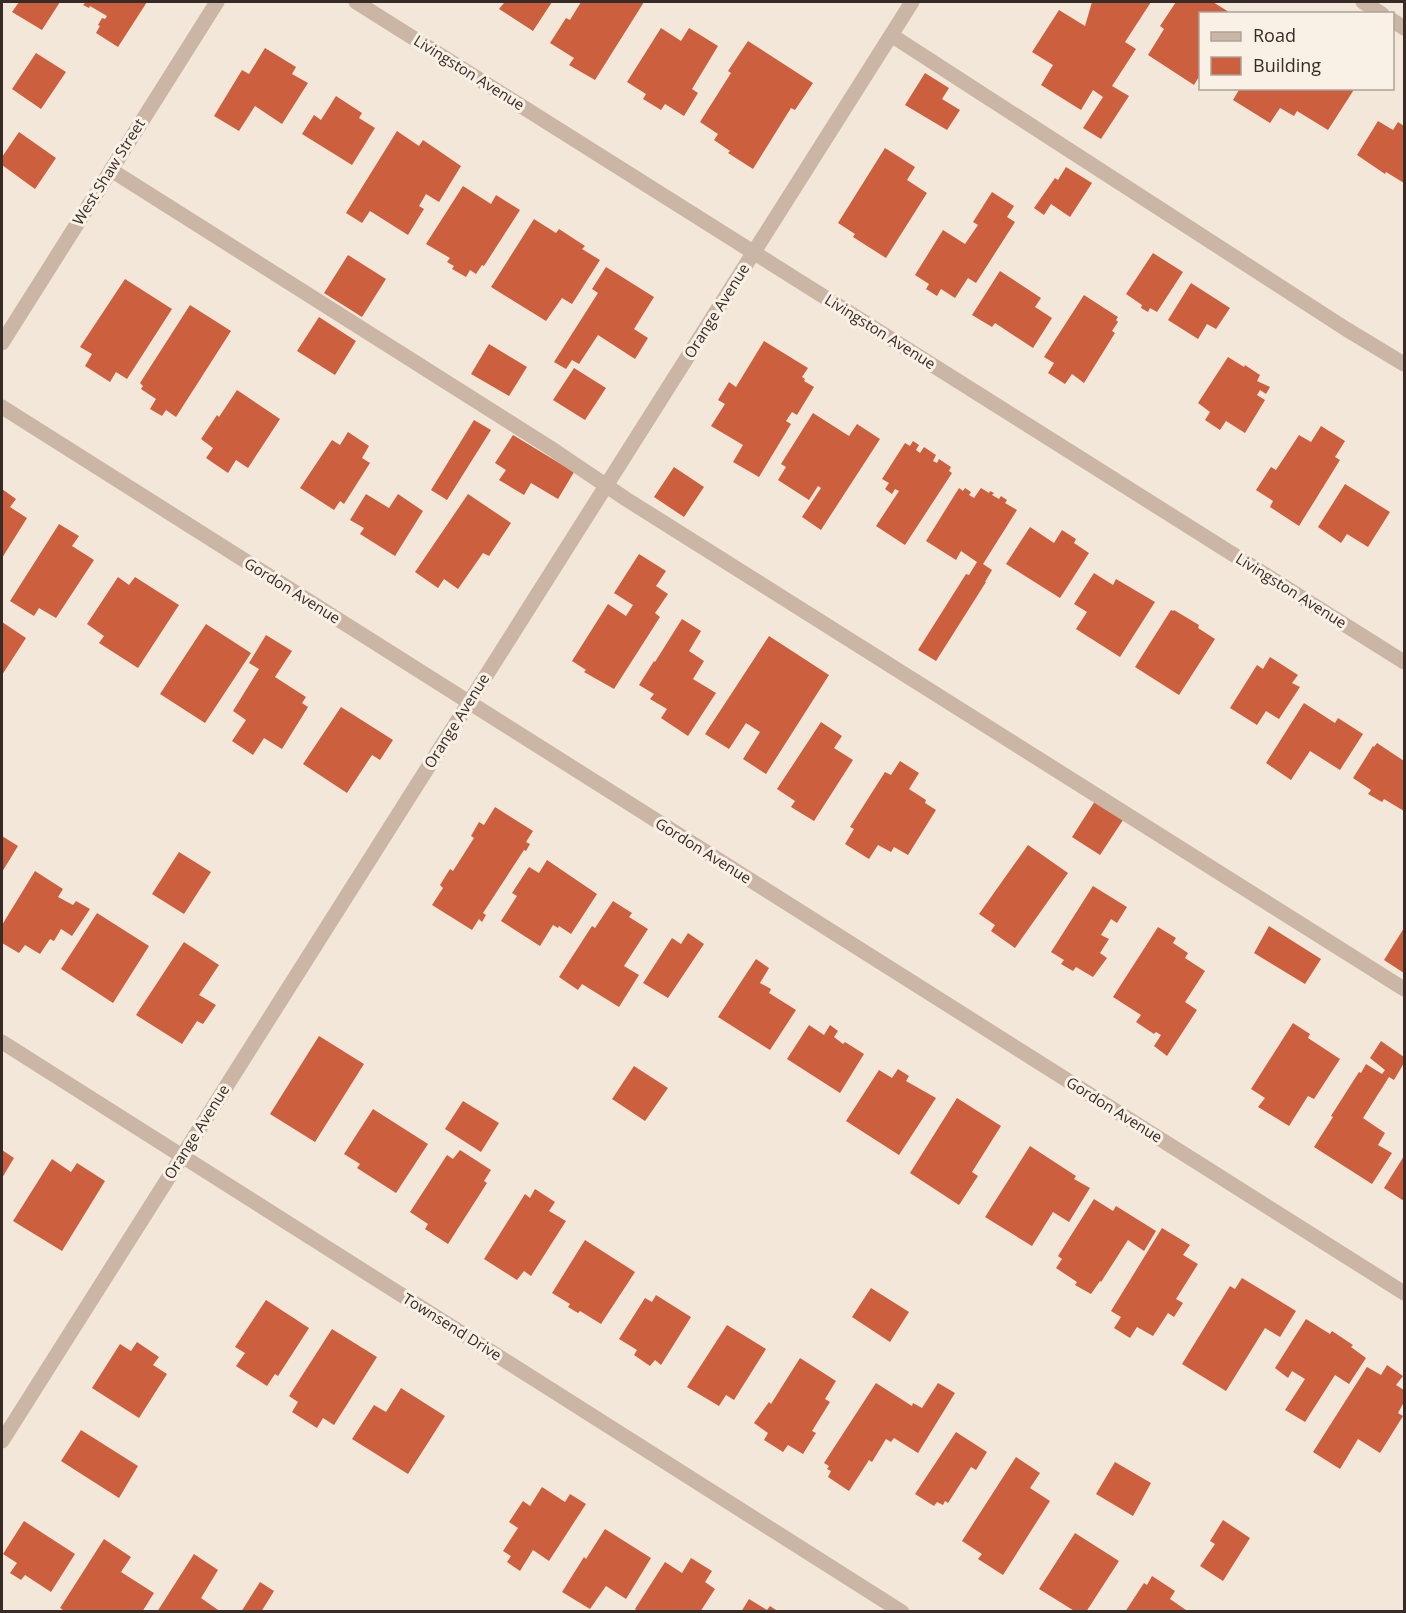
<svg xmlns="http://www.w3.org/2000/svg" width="1406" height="1613" font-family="'Open Sans',sans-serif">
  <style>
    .building { fill: #cc603e }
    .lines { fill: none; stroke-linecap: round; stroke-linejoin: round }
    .minor { stroke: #cbb6a5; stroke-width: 15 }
    .labels { text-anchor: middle; stroke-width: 6; stroke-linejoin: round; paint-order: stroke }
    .street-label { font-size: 15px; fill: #362b26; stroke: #faf1e6 }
  </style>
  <rect width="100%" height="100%" fill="#f3e7d9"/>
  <path class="building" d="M19,2H60L42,30L12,12Z
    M86,2H147L118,47L96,33L100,26L98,25L102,18L105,19L107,16L90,6L89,8L83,5Z
    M501,2H552L533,31L499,9L504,3Z
    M581,2H644L595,80L569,65L574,58L550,43L566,18L570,20Z
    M1092,2H1151L1125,42L1136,49L1112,86L1129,96L1101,139L1083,128L1103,97L1093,90L1081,110L1041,85L1053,65L1032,52L1059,10L1085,26Z
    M1176,2H1213L1232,14H1200V75L1194,85L1148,55L1164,29L1160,26Z
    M661,28L681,41L689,28L718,46L692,89L698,93L684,116L665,104L661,110L643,99L646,94L627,82Z
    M748,41L813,83L795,110L791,108L753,169L728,153L730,151L714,140L718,134L700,122L731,73L728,71Z
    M265,48L296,67L292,74L308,83L282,124L255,106L239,131L214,116L242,70L249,74Z
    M36,53L66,72L41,109L12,89Z
    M925,73L949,88L942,99L960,110L947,130L905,105Z
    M1240,88H1355L1328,130L1297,111L1294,116L1280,108L1270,123L1233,100Z
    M336,96L362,113L359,118L375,128L352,165L302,134L314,115L321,120Z
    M1378,121L1393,130L1398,122L1404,126V183L1386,172L1385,174L1357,155Z
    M397,131L419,146L423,140L461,166L439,202L426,194L419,206L424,209L408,235L370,211L362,223L346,213Z
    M19,132L56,158L35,189L2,165V157Z
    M885,148L915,167L907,180L927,193L886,258L853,237L855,234L838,223Z
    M1066,167L1092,183L1070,217L1051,204L1044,215L1034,208L1055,178L1058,180Z
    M463,186L491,204L496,195L520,210L484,266L482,265L476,274L470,270L466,277L452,269L454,266L447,262L450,258L426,244Z
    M992,192L1014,206L1007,217L1015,222L976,283L968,278L955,298L941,289L937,296L926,289L929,284L915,275L943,230L965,244L978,225L973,222Z
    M534,219L556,233L559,229L585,246L582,249L600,260L572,304L562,298L546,321L491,287Z
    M1153,253L1183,272L1157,312L1150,308L1148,312L1141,308L1142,305L1126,294Z
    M348,255L386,279L362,317L324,293Z
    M606,267L654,297L634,329L648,338L635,359L598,335L579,364L572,360L566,369L554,362L598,293L592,289Z
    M1000,271L1041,298L1035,307L1052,318L1033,348L995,323L992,327L972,315Z
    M125,279L172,309L127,379L116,372L110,382L85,366L92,354L80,347Z
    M1191,283L1230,308L1216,329L1207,324L1198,339L1168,320Z
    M1084,295L1118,317L1116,320L1118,322L1112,331L1115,333L1084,383L1072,374L1065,384L1048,373L1054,363L1044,357Z
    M190,305L231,331L176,417L166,410L162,416L150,409L156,399L141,389L143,386L140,383Z
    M319,317L356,341L335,375L297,351Z
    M764,341L808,368L802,377L805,379L804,381L814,387L797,415L792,412L786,421L791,424L759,477L733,462L743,445L711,426L725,404L718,400L729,382L736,387Z
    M489,344L527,367L509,396L471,374Z
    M1228,357L1244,367L1245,365L1260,375L1257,381L1270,387L1266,394L1260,390L1257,395L1265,400L1245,433L1226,421L1220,430L1205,420L1210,412L1198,403Z
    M574,368L606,388L585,420L553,400Z
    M237,390L280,419L248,468L236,460L228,473L206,458L213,448L201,439L217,415L219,417Z
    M813,413L849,436L857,424L880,439L821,530L802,517L821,488L818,486L809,500L778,480L786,467L781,464Z
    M474,420L491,430L447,500L431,490Z
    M1321,426L1345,441L1335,457L1340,460L1299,526L1270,507L1273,501L1256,490L1271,467L1276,470L1299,435L1311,442Z
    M348,432L369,446L362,458L370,463L344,504L340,501L334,510L300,488L332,440L340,445Z
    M513,435L574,472L558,499L531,483L524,495L499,480L506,470L495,463Z
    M913,441L919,445L916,450L920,453L924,447L936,455L933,461L937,463L939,459L951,467L949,471L952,473L905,545L876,526L899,491L895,489L892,494L885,489L889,483L882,479L905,443L910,446Z
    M674,467L704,487L684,517L654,497Z
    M1345,484L1390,512L1368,547L1347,534L1341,543L1318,527Z
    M959,488L963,491L965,488L971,492L969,495L974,498L981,488L989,493L990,491L994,493L992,495L999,499L1001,496L1007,500L1005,503L1017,510L983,564L992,570L985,582H986L936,661L918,650L966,574L969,575L977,562L961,551L956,560L926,541Z
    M2,489L16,499L10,507L27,518L2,558Z
    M366,494L389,508L398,494L423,511L395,556L360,534L364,528L350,520Z
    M468,494L511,523L489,556L483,553L458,589L444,579L438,588L415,572Z
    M59,524L79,536L72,546L94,560L56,618L39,608L34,616L10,601Z
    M1030,527L1054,543L1062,530L1076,539L1074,543L1089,553L1060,598L1006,564Z
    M639,554L666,571L656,586L668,594L655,613L660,617L614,689L584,672L586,670L572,661L608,604L626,616L633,605L614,593Z
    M1094,573L1113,585L1116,579L1155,602L1120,657L1076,629L1087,612L1074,604Z
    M118,577L129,585L135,577L179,605L138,668L99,643L104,636L87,624Z
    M1171,610L1173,611L1174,610L1199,625L1198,628L1215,639L1179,695L1135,667Z
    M682,619L701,631L689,651L704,661L693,679L716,693L688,736L661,718L667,709L650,699L654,694L639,685L654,661L655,662Z
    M2,622L26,638L2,675Z
    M206,624L251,653L205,723L160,694Z
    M266,635L292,651L275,677L306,697L302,703L308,707L282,749L264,738L253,755L232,741L246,720L233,711L259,669L249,663Z
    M769,636L829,675L766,774L743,759L760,732L746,723L729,749L705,734Z
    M1270,657L1298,675L1292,683L1300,687L1279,719L1266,711L1257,725L1230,708L1257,665L1263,669Z
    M1304,703L1335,723L1338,718L1363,734L1340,770L1310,751L1291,780L1266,763Z
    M341,707L393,740L380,760L372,755L347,793L303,764Z
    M821,722L842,736L834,748L853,760L814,821L791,807L795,801L777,789Z
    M1377,743L1404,761V811L1384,799L1382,802L1368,794L1371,790L1353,778L1373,746L1374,747Z
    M900,761L919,773L909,789L926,800L925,803L936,810L908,855L894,847L891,852L878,845L869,859L845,844L854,829L850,827L885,772L891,775Z
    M1095,801L1123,820L1100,855L1072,837Z
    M495,807L533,831L526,842L530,844L526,851L524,850L483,913L486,915L482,922L479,919L472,930L432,905L443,888L440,885L450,869L453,871L474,838L471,836L479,822L484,825Z
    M2,836L18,846L2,872Z
    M1028,845L1068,873L1015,948L991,931L995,925L979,914Z
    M179,852L211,872L184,914L152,894Z
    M547,860L597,894L571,934L559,926L558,928L553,925L540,946L501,921L517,896L512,893L529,867L539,873Z
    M35,871L63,889L58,897L73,905L76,901L90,909L72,936L61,929L54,941L50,939L40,954L25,945L19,953L2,943V925Z
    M1093,886L1127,907L1117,923L1111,919L1101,935L1109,939L1100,953L1107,958L1093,977L1076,967L1073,971L1061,964L1064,960L1051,952Z
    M613,901L632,913L629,917L648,929L624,966L639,975L619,1007L582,984L578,990L559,977L592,926L595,928Z
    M97,913L149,946L113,1003L61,969Z
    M1269,926L1321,959L1305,984L1254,953Z
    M1158,927L1176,938L1173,943L1188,953L1185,958L1205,971L1185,1002L1197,1010L1167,1056L1154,1046L1161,1035L1156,1032L1154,1034L1136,1022L1141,1015L1113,997Z
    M1404,928V973L1384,960Z
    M688,933L704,944L668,998L643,983L672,938L681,944Z
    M184,942L219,965L199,995L216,1005L203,1024L197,1021L182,1044L136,1015Z
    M756,959L769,968L760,983L771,989L769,993L796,1010L770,1050L718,1017Z
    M1293,1023L1310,1034L1308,1038L1340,1059L1314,1099L1308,1096L1289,1126L1258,1107L1265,1098L1251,1089Z
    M809,1025L824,1035L830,1025L838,1031L834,1037L843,1044L845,1042L864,1054L840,1093L787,1059Z
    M319,1036L364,1064L315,1142L270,1114Z
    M1381,1041L1404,1057V1063L1394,1080L1389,1077L1363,1118L1385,1133L1378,1145L1392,1153L1372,1184L1314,1147L1333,1117L1331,1116L1359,1072L1361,1073L1366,1064L1382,1074L1385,1070L1370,1058Z
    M634,1066L668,1088L645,1121L612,1099Z
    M898,1069L909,1076L906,1081L936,1098L899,1155L846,1121L879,1070L892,1078Z
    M957,1098L1001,1126L972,1172L978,1176L959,1205L910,1173Z
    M463,1101L499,1123L481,1152L445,1129Z
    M373,1109L428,1144L396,1193L357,1168L360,1164L344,1154Z
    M1030,1146L1076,1176L1074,1179L1090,1188L1069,1222L1053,1212L1032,1246L985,1217Z
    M2,1150L14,1158L2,1178Z
    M460,1150L491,1170L484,1181L487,1183L448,1244L425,1229L428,1224L410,1212L447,1155L453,1159Z
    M1404,1156V1201L1384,1188Z
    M52,1159L71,1172L77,1163L105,1181L62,1251L13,1221Z
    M535,1189L555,1202L549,1211L566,1221L531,1276L524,1271L517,1280L484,1259L525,1194L530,1198Z
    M1094,1199L1113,1211L1116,1206L1156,1231L1144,1251L1128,1240L1101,1282L1100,1281L1091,1294L1075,1285L1077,1282L1056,1268L1062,1259L1058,1256Z
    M1162,1228L1190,1245L1183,1255L1198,1264L1176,1299L1183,1303L1174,1317L1168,1313L1153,1336L1137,1327L1130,1338L1114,1328L1121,1317L1111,1311Z
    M585,1240L635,1272L601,1324L580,1311L578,1313L568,1307L570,1304L552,1293Z
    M1242,1278L1296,1311L1280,1337L1265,1328L1226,1391L1182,1364L1230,1286L1235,1289Z
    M871,1288L909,1312L890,1342L852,1317Z
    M656,1295L691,1317L661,1365L655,1360L650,1366L634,1355L637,1350L619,1339L645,1298L652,1302Z
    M266,1300L309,1328L278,1376L275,1374L267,1386L236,1366L245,1353L235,1347Z
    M1306,1319L1330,1334L1332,1331L1353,1345L1351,1347L1366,1358L1349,1384L1335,1375L1305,1422L1285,1410L1305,1379L1292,1371L1288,1378L1275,1368Z
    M727,1325L766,1349L734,1400L726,1395L719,1406L687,1387Z
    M332,1329L377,1357L334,1425L323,1418L317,1428L292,1412L298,1402L289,1396Z
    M137,1342L159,1357L153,1365L167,1374L139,1418L92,1388L120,1344L131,1351Z
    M800,1358L836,1381L825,1399L830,1402L812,1431L816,1433L803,1454L788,1445L783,1452L764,1440L768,1433L754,1423L769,1402L771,1404Z
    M1387,1365L1403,1376L1396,1385L1404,1390V1402L1398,1413L1403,1416L1380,1453L1358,1439L1340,1469L1313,1452L1367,1367L1381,1375Z
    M876,1383L912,1406L913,1403L922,1408L938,1383L955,1393L918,1453L894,1438L891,1442L886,1439L872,1462L869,1460L849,1491L828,1477L831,1471L827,1469L829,1466L824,1463Z
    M401,1388L445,1416L408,1474L352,1439L374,1405L386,1412Z
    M81,1430L138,1466L119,1498L61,1461Z
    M956,1432L987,1452L976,1470L971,1467L948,1503L945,1501L943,1505L937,1502L934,1506L915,1494Z
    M1016,1457L1040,1473L1030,1488L1050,1501L1003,1575L978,1559L982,1554L962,1541Z
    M1115,1462L1151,1483L1133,1516L1096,1494Z
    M542,1487L565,1502L570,1494L586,1504L549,1561L533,1550L520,1571L507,1562L511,1556L503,1551L518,1528L509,1522L523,1501L530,1506Z
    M1223,1520L1250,1538L1223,1581L1200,1566L1215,1544L1210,1541Z
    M24,1521L75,1554L51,1592L25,1575L21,1580L10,1573L17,1563L3,1554Z
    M605,1529L651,1558L626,1599L606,1586L590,1609L562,1592L584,1557L586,1559Z
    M1075,1533L1119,1561L1086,1612H1076L1039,1589Z
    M104,1539L131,1557L121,1572L154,1593L142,1612H62L63,1610L60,1608Z
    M194,1554L218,1570L201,1598L221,1612H157Z
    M691,1558L712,1571L705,1582L715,1589L700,1612H638L635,1609L665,1562L682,1573Z
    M1152,1576L1175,1591L1170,1599L1186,1610L1185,1612H1125L1144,1583L1147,1585Z
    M260,1582L274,1591L261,1612H241Z
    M749,1599L767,1610L770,1606L779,1612H741Z"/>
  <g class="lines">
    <path class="minor" d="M356,2L1404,662
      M1363,2L1382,14
      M1392,20L1404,28
      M891,35L1346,329L1404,364
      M111,170L549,447L626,499L1404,989
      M2,343L217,2
      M2,407L1404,1293
      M2,1042L902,1612
      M2,1441L912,2"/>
  </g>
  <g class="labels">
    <g class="street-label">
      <text transform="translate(469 73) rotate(32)" y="5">Livingston Avenue</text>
      <text transform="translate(109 172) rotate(-58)" y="5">West Shaw Street</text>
      <text transform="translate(717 311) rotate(-58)" y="5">Orange Avenue</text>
      <text transform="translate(880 332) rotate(32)" y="5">Livingston Avenue</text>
      <text transform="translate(292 591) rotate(32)" y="5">Gordon Avenue</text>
      <text transform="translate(1291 591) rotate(32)" y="5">Livingston Avenue</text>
      <text transform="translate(457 721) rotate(-58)" y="5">Orange Avenue</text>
      <text transform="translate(703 851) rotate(32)" y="5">Gordon Avenue</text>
      <text transform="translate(1114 1110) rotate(32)" y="5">Gordon Avenue</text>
      <text transform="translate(197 1132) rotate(-58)" y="5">Orange Avenue</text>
      <text transform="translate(452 1327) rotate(32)" y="5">Townsend Drive</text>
    </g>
  </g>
  <rect width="1406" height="1613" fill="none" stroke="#362b26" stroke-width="6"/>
  <rect x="1199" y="12" width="195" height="78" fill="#faf1e6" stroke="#aca299" stroke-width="1.5"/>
  <rect x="1211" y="32" width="30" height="9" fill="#cbb6a5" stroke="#aca299" stroke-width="1.5"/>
  <text x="1253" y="42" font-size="18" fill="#362b26">Road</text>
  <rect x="1211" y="57" width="30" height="18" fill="#cc603e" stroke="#aca299" stroke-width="1.5"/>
  <text x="1253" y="72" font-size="18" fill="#362b26">Building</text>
</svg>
